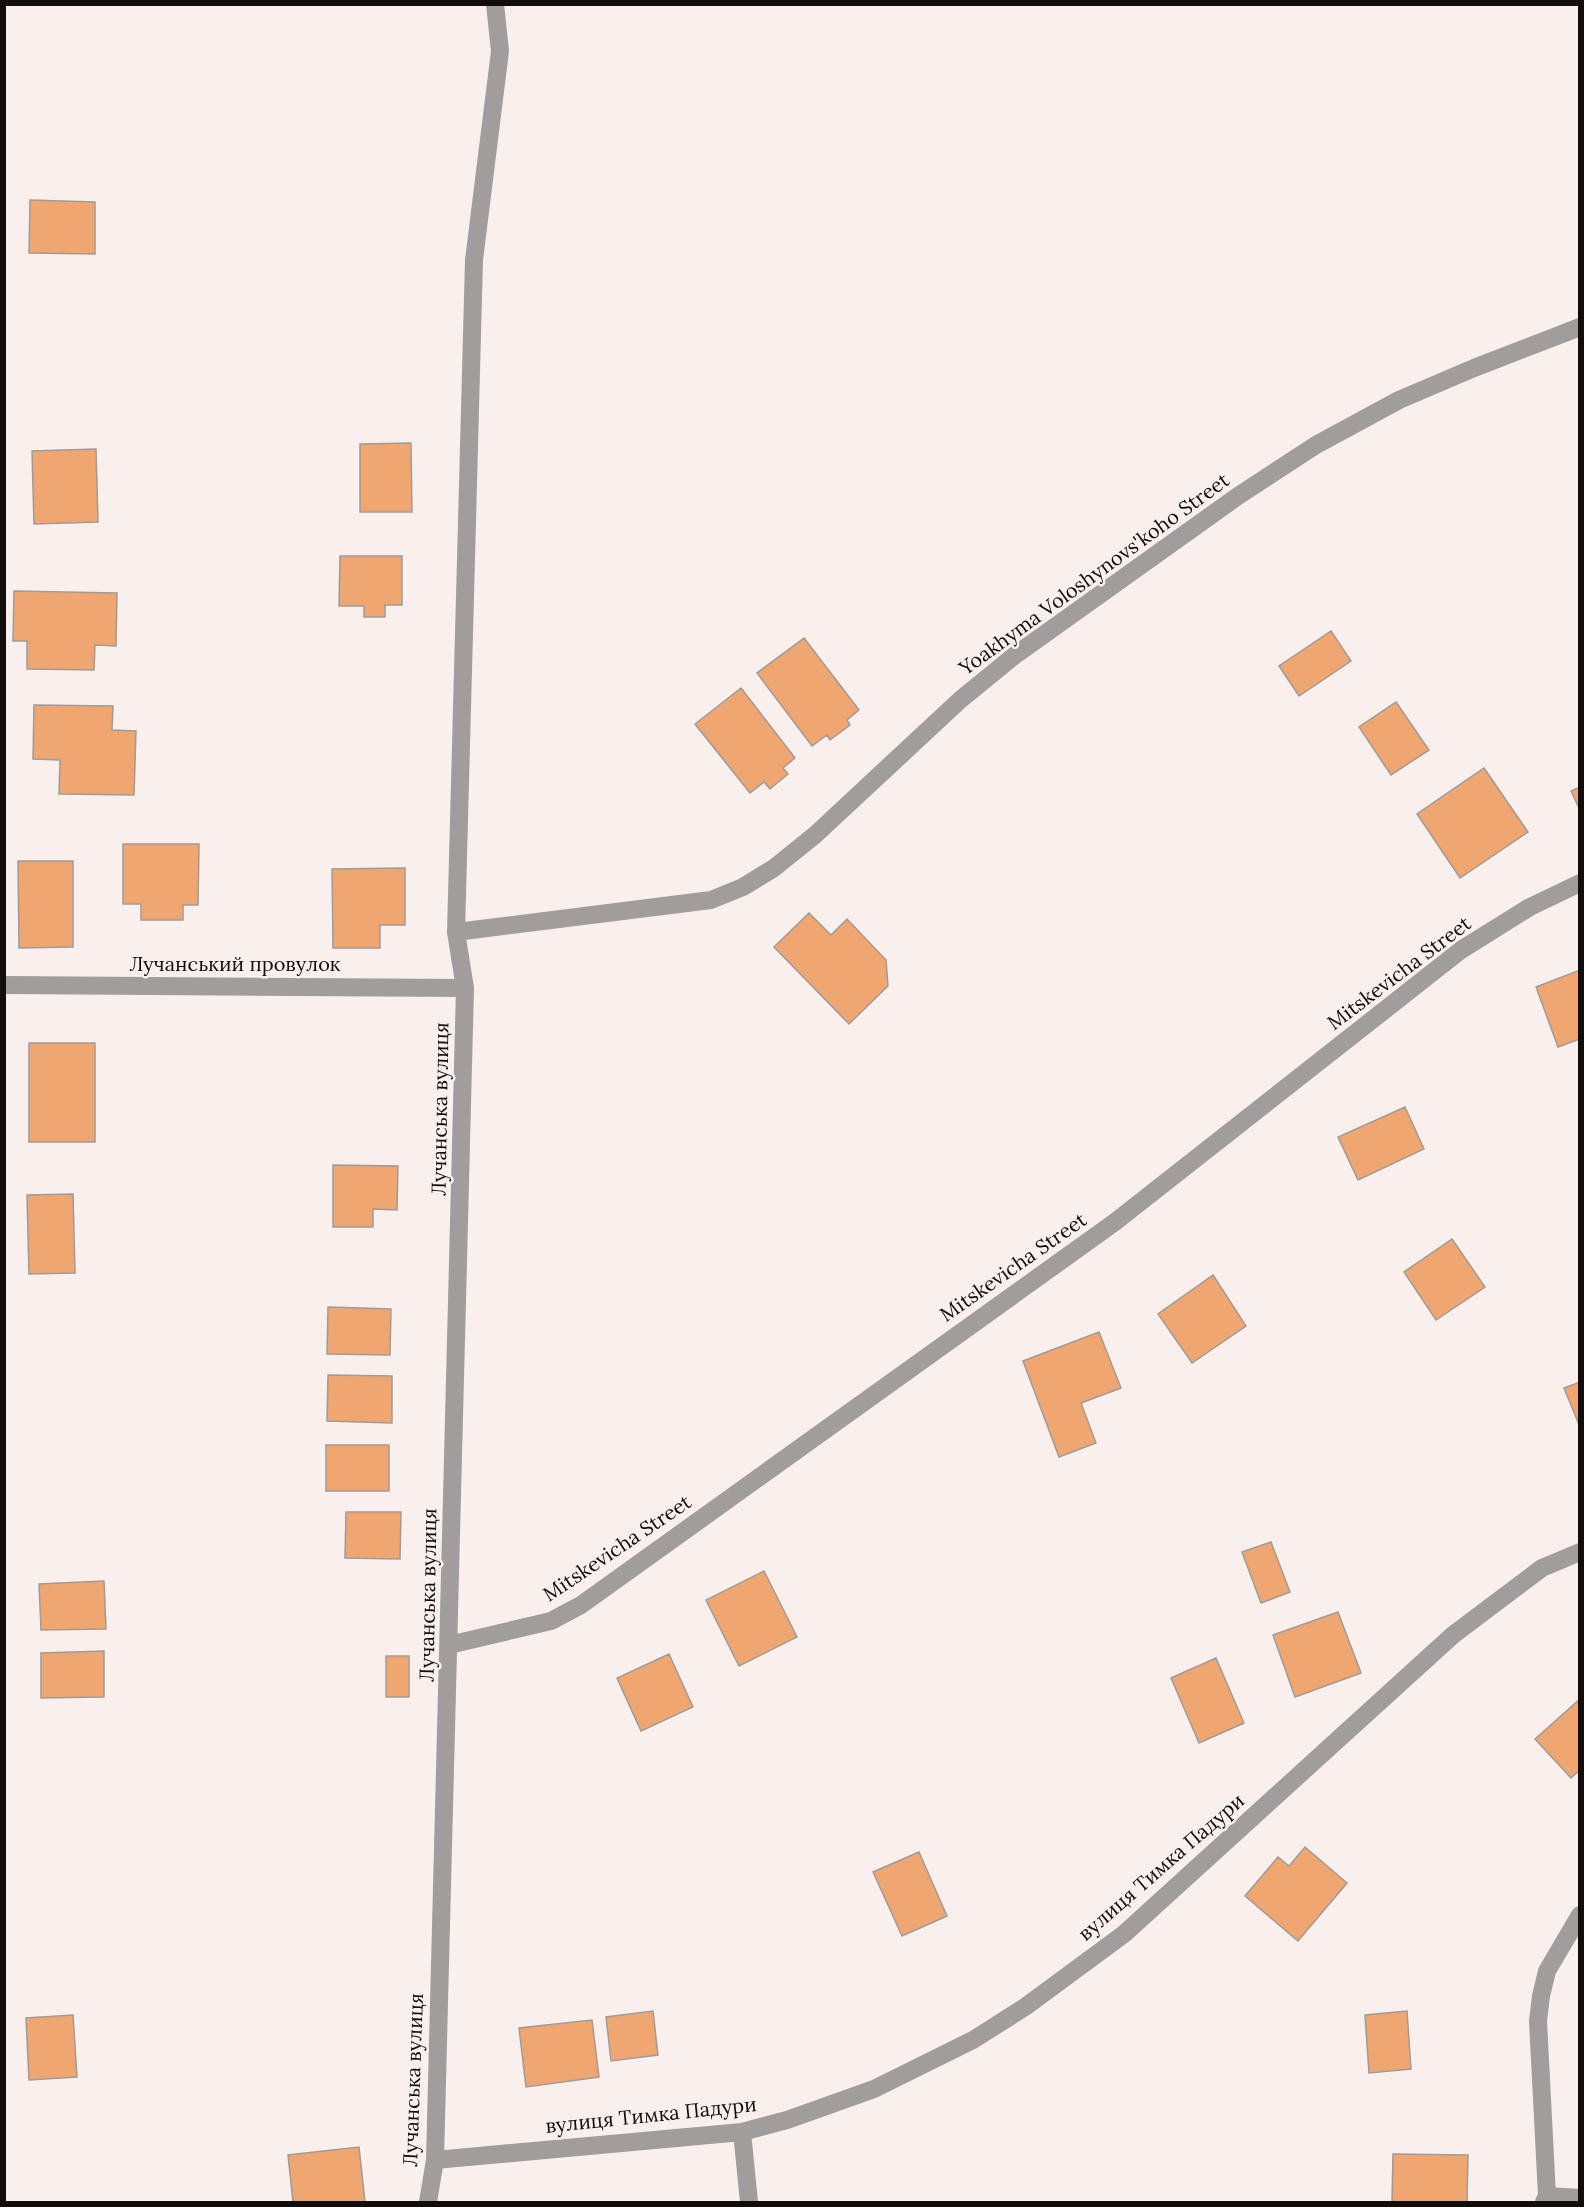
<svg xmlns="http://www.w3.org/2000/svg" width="1584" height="2207" font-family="Lora,serif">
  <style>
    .building { fill: #efa671; stroke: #a19a96; stroke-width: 1.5 }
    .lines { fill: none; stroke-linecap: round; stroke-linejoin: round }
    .minor { stroke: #a19d9d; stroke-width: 18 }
    .labels { text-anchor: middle; stroke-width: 5; stroke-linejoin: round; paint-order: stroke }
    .street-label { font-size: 20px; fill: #100d0c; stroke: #f9f0ed }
  </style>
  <rect width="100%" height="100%" fill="#f9f0ed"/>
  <path class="building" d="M30,200L95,202V254L29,253Z
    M411,443L412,512H360V444Z
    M96,449L98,522L34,524L32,451Z
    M340,556H402V605H385V617H364V606H339Z
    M14,591L117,593L116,646L95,645L94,670L27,669V641H13Z
    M1331,631L1351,661L1299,696L1279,666Z
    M804,638L859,710L847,720L850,725L830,740L827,735L812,746L757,673Z
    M741,688L795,758L783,768L788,774L770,789L764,782L750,793L695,724Z
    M1396,702L1429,750L1391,775L1359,727Z
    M34,705L113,706L112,730L136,731L134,795L59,794L60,760L33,759Z
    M1484,768L1528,832L1460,878L1417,814Z
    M1580,787V810L1571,791Z
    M123,844H199L198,905H183V920H141V904H123Z
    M18,861H73V947L19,948Z
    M405,868V925H380V948H333L332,869Z
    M809,913L831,935L847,919L886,960L888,986L849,1024L774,947Z
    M1580,970V1039L1558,1047L1536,987Z
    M29,1043H95V1142H29Z
    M1405,1107L1424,1149L1358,1180L1338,1137Z
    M333,1165L398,1166L397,1210L373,1209V1227H333Z
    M73,1194L75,1273L29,1274L27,1195Z
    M1452,1239L1485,1287L1436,1320L1404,1272Z
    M1213,1275L1246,1326L1192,1363L1158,1314Z
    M328,1307L391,1309L390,1355L327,1354Z
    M1099,1332L1121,1388L1081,1403L1096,1443L1059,1457L1023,1361Z
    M328,1375L392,1376V1423L327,1421Z
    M1580,1382V1427L1564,1388Z
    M326,1445H389V1491H326Z
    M346,1512H401L400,1559L345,1558Z
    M1271,1542L1290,1592L1261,1603L1242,1552Z
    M764,1571L797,1637L739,1666L706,1600Z
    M104,1581L106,1629L41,1630L39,1584Z
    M1338,1612L1361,1673L1295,1697L1273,1635Z
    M104,1651V1697L41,1698V1653Z
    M669,1654L693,1707L641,1731L617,1678Z
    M386,1656H409V1697H386Z
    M1216,1658L1244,1723L1199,1743L1171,1678Z
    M1580,1699V1770L1571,1778L1535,1739Z
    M1305,1847L1347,1883L1298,1941L1245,1896L1278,1857L1289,1866Z
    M919,1852L947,1916L902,1936L873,1872Z
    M653,2011L658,2055L611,2061L606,2017Z
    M1407,2011L1411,2069L1369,2073L1365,2015Z
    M73,2015L77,2077L29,2080L26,2018Z
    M592,2020L599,2077L526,2087L519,2028Z
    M359,2147L365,2202H293L288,2155Z
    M1393,2154L1468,2155L1467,2202H1392Z"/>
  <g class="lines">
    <path class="minor" d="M456,932L711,900L743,887L774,868L815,835L960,700L1014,656L1238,496L1316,445L1399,400L1474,368L1580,327
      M4,985L465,988
      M449,1645L551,1621L581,1605L1115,1222L1461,950L1530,907L1580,883
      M742,2132L749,2202
      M435,2160L742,2132L787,2120L874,2089L973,2040L1025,2007L1124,1934L1453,1635L1542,1568L1580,1552
      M1547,2196L1580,2198
      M428,2202L435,2160L465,988L456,932L474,260L500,51L495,4
      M1544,2202L1547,2196L1538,2021L1541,1996L1547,1971L1580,1915"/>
  </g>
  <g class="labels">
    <g class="street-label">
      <text transform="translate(1094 574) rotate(-36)" y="7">Yoakhyma Voloshynovs'koho Street</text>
      <text x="235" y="971">Лучанський провулок</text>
      <text transform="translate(1399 973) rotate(-37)" y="7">Mitskevicha Street</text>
      <text transform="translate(440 1109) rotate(-89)" y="7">Лучанська вулиця</text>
      <text transform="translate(1013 1267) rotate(-35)" y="7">Mitskevicha Street</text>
      <text transform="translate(617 1548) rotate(-34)" y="7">Mitskevicha Street</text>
      <text transform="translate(428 1595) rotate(-89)" y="7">Лучанська вулиця</text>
      <text transform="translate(1161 1867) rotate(-41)" y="7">вулиця Тимка Падури</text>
      <text transform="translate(413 2080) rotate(-88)" y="7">Лучанська вулиця</text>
      <text transform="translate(651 2115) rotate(-6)" y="7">вулиця Тимка Падури</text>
    </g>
  </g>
  <rect width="1584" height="2207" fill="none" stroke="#100d0c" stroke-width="12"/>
</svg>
